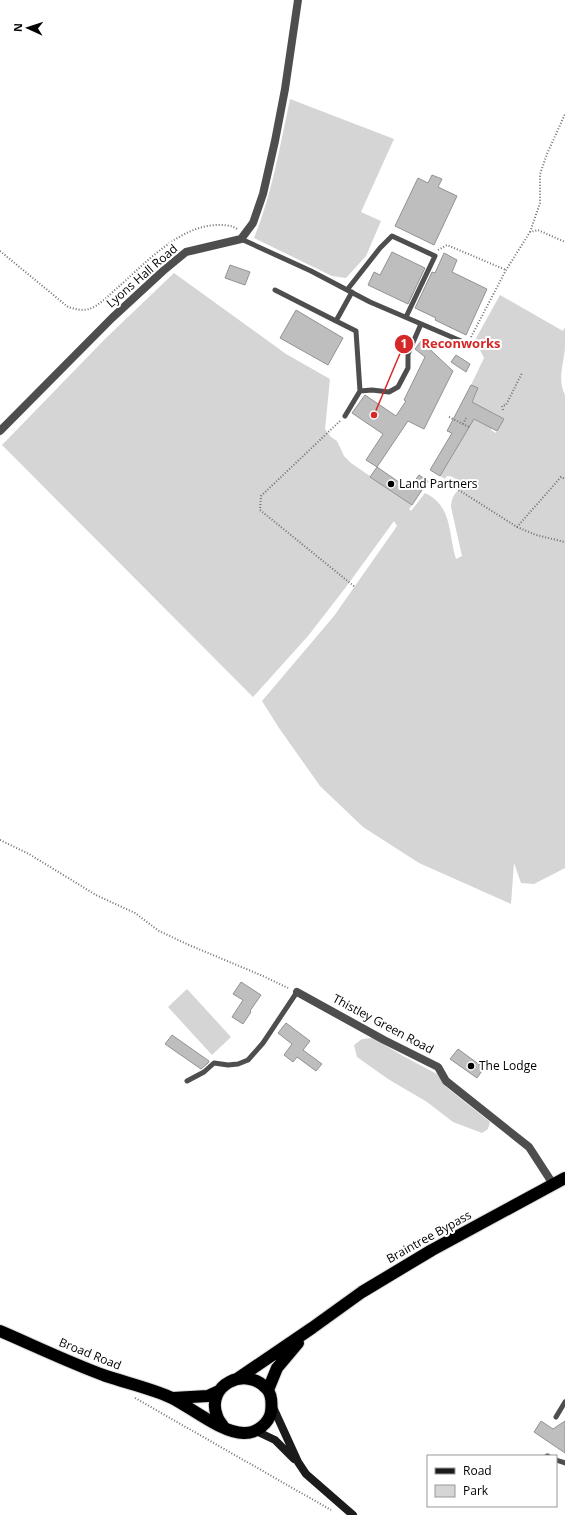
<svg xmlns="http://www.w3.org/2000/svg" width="565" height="1515" font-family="'Open Sans',sans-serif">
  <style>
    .green { fill: #d5d5d5 }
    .building { fill: #bebebe; stroke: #929292 }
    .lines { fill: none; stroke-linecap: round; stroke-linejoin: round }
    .highway-casing { stroke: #dbdbdb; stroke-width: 14 }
    .path { stroke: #707070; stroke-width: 2; stroke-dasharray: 1 2; stroke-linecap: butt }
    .lane { stroke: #4e4e4e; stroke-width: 5 }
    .street { stroke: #4e4e4e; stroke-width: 8 }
    .secondary { stroke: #1b1b1b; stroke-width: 8 }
    .highway { stroke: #000; stroke-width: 12 }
    .poi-dot { fill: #000; stroke: #fff; stroke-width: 1.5 }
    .labels { text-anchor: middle; stroke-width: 4; stroke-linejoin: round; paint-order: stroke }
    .street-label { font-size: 12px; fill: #000; stroke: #fff }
    .poi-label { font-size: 12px; fill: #000; stroke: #fff; text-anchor: start }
    .leader { fill: none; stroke: #d62828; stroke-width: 1.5 }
    .callout-dot { fill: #d62828; stroke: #fff; stroke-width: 1.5 }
    .mark-label { font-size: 12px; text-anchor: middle; font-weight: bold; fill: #fff }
    .callout-label { font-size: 13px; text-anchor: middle; font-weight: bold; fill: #d62828; stroke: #fff; stroke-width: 4; stroke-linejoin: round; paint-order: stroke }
  </style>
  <rect width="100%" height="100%" fill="#fff"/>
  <path class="green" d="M290,99L394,139L361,212L381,221L366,256L346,278L332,276L254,238C272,194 280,146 290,99Z
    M174,273L286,354L330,379L325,429L331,437L337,441L344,456L351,463L412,505L409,509L411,511L425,493C453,506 448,534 456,559L462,556L451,507C451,503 452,500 453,497C457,490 466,485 456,479C453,477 451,476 447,476L445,479L440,476L473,419L492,428L491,430L496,433L504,419L472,402L478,389L471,385L484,358L475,340L500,295L563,331L565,327C565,334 565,341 565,347C564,364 557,379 565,395V868L534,884L521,883L514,863L511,904L419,863L363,827L320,786L279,728L262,701L334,616L397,526L394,521L346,587L308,636L253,697L2,445L105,339Z
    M187,989L231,1037L212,1055L168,1007Z
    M373,1038L403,1056L437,1074L446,1087L490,1122L488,1129L482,1133L453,1122L427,1102L388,1079L357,1057L354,1045L362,1039Z"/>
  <path class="building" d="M432,175L442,179L438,187L457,196L434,245L395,226L418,178L428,183Z
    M392,252L425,268L408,304L368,285L374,272L380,275Z
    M444,253L457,260L452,272L487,289L466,335L435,320L436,318L415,308L432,272L435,273Z
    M230,265L250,272L245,285L225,278Z
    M296,310L343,338L328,365L280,338Z
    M421,341L453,371L424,429L408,421L377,467L366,460L383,434L352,413L365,395L396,416L406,401L404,400L425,357L415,349Z
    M456,355L470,364L466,372L451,362Z
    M471,385L478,388L472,402L504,419L497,431L474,419L440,476L430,470L452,433L447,431Z
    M377,467L409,489L419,475L428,481L412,505L370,477Z
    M241,982L261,995L250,1011L251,1012L243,1024L232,1017L243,1000L233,994Z
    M286,1023L310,1041L303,1050L322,1064L316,1071L297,1057L293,1062L284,1055L292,1044L278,1033Z
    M172,1035L209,1061L208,1063L201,1069L165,1044Z
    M458,1049L484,1068L477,1078L450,1059Z
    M541,1421L553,1429L565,1421V1453L534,1432Z"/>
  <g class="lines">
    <g class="highway-casing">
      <path id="highway" d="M0,1331C35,1346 70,1363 106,1376C127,1383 153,1389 172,1398C192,1408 223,1434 245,1433C257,1433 269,1423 271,1412C272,1404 272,1395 267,1389C246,1365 205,1385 217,1416C218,1420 221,1423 223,1426
        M237,1379L312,1328L362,1292L432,1250L565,1178
        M268,1390L277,1368L298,1343
        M173,1398L208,1396L219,1391"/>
    </g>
    <path class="path" d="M530,232L540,203V174L547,154L565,114
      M438,250L447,245L506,270
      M0,251L68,307C75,309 82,311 89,309C99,306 109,295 116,289C144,265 178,226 217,225C224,225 232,225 237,229
      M471,337L506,270L530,232L538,230L565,242
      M503,410L502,406L506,405L522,373
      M449,417L469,427
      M340,421L261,496L260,510L355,587
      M463,424L466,418
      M451,485L517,527L561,477L565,479
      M517,527L536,535L565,542
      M0,840L29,854L96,895L135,913L159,931L189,945L263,976L288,988
      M135,1398L331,1510"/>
    <path class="lane" d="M241,239L311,271L370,302L468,344
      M275,290L336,321L352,292
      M347,290L380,248L392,236L435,256L406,317
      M336,321L356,331L360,391L372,390L389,392L398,387L408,368V354L421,324
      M345,416L360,391
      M187,1081L204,1072L214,1063L228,1065L238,1064L248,1060L263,1043L297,992
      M556,1417L565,1402
      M547,1456H548
      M556,1460L565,1463"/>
    <path class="street" d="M0,431L112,318L163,271L186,252L241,239L253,223L263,194L275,141L285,89L298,0
      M297,992L384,1040L438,1067L446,1081L529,1147L553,1184"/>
    <path class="secondary" d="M272,1405L298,1462L306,1474L353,1515
      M256,1431L275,1440L294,1459"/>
    <use href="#highway" class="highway"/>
  </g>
  <g class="poi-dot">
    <circle cx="391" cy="484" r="4"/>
    <circle cx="471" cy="1066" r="4"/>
  </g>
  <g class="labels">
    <g class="street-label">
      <text transform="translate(142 276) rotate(-41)" y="4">Lyons Hall Road</text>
      <text transform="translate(383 1024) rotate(28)" y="4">Thistley Green Road</text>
      <text transform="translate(429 1237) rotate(-29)" y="4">Braintree Bypass</text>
      <text transform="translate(90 1354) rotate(22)" y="4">Broad Road</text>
    </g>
    <g class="poi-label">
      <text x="399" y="488">Land Partners</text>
      <text x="479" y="1070">The Lodge</text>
    </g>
  </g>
  <path class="leader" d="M374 415L404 344"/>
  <g class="callout-dot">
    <circle cx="374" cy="415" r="4"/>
    <circle cx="404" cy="344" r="10"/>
  </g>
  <g class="mark-label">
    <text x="404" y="348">1</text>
  </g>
  <g class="callout-label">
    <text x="461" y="348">Reconworks</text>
  </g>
  <rect x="427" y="1455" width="130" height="52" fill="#ffffff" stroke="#999999"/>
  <rect x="435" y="1468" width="20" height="6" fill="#1b1b1b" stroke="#999999"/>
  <text x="463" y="1475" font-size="12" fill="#000000">Road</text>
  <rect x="435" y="1485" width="20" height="12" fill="#d5d5d5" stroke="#999999"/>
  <text x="463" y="1495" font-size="12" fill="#000000">Park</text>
  <g transform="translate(28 28) rotate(273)" stroke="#ffffff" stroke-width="3" paint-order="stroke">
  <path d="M0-3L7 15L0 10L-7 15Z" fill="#000000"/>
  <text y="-6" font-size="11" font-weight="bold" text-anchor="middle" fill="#000000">N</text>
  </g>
</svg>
